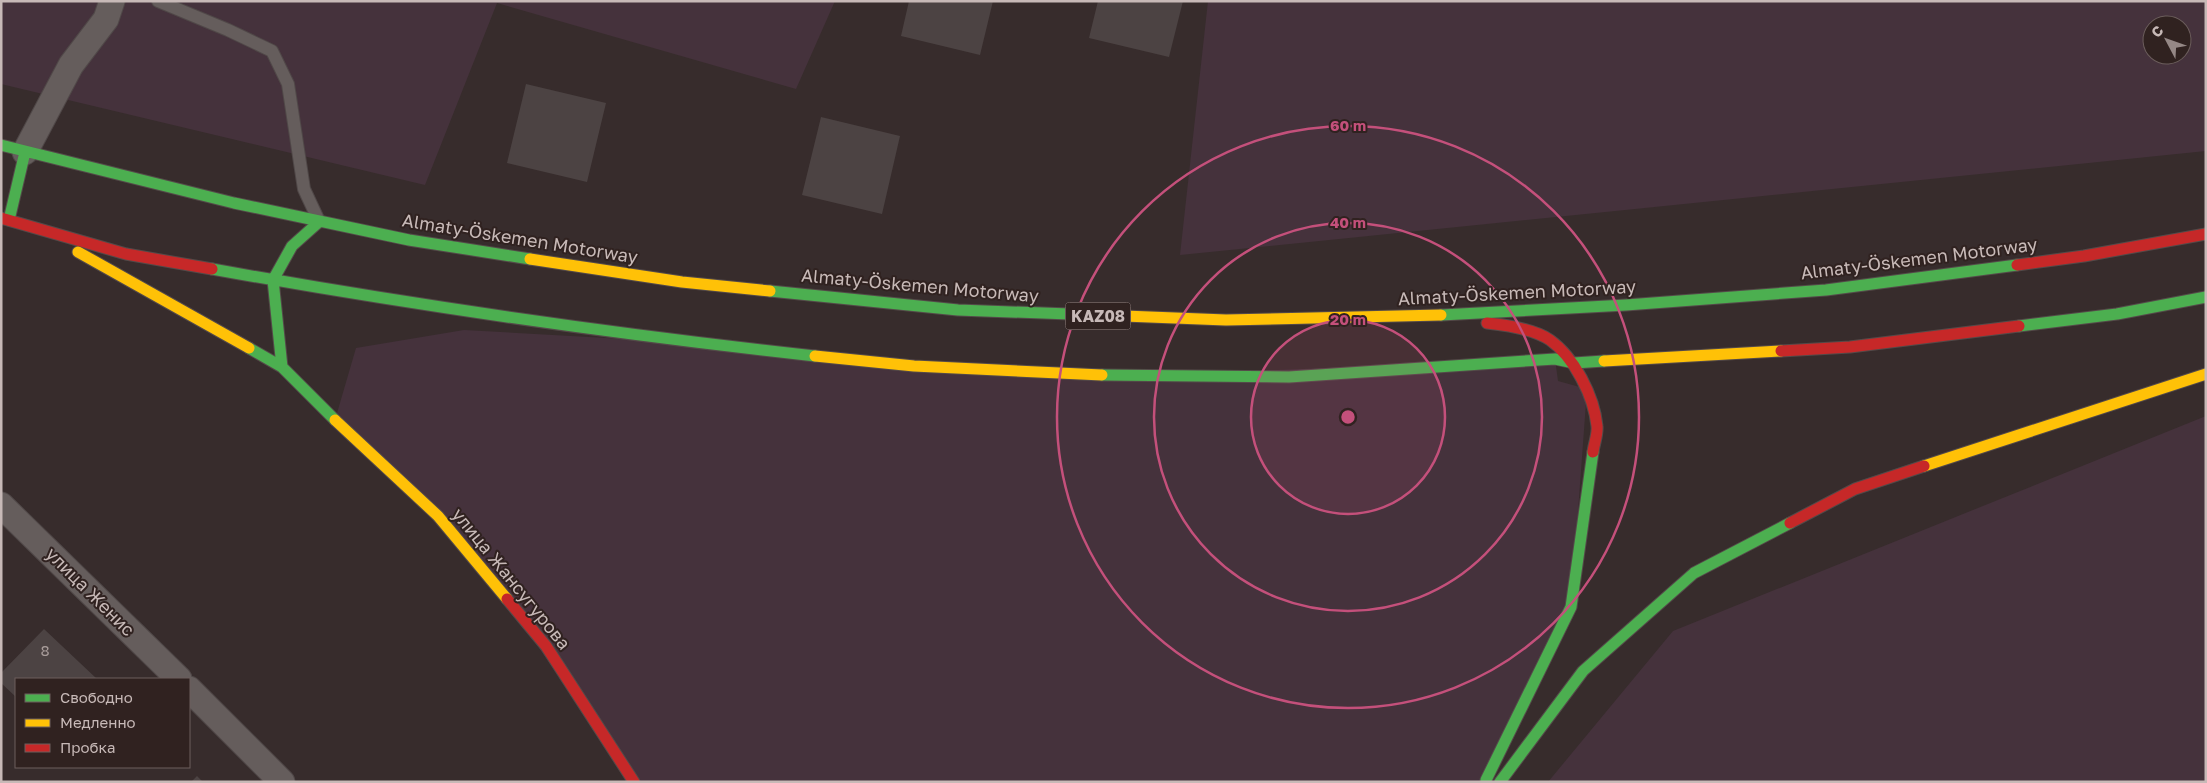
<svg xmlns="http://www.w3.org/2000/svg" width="2207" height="783" font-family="'Golos Text',sans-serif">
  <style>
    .green { fill: #45323c; fill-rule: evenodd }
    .building { fill: #4c4343 }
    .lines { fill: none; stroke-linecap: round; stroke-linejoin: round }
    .lane-casing { stroke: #504848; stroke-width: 14 }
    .street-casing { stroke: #504848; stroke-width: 27 }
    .fast-casing { stroke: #544a49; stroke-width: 13 }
    .slow-casing { stroke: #544a49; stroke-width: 13 }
    .jam-casing { stroke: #544a49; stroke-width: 13 }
    .lane { stroke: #655d5c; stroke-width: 12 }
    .street { stroke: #655d5c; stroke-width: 25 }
    .fast { stroke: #4caf50; stroke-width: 11 }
    .slow { stroke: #ffc107; stroke-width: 11 }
    .jam { stroke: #c62828; stroke-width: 11 }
    .ring { fill: none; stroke: #c4507b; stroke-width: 2.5 }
    .labels { text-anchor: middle; stroke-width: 4; stroke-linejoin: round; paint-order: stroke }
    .number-label { font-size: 15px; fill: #a89c9a }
    .shield { fill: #302220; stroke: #9a8c8a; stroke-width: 1 }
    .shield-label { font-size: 16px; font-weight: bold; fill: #c7b9b7 }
    .street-label { font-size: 18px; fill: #c7b9b7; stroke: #302220 }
    .centre { fill: #c4507b; stroke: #302220; stroke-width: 2.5 }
    .ring-label { font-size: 15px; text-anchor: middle; font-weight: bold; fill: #c4507b; stroke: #302220; stroke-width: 4; stroke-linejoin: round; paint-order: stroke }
  </style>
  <rect width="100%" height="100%" fill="#372c2c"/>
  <path class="green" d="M1,1H835L796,89L497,3L425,185L1,84Z
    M1208,1H2206V151L1180,255ZM2152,25H2182V55H2152Z
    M464,330L696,343L1128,376L1555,359L1558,381L1587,389L1572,593L1486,782H633L492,581L335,420L356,348Z
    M2206,416V782H1548L1673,631Z"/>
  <path class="building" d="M909,1H993L980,55L901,36Z
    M1098,1H1183L1169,57L1089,38Z
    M526,84L606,103L587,182L507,163Z
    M821,117L900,136L882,214L802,195Z
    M44,629L97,679H16V697L1,683V673Z
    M197,776L203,782H191Z"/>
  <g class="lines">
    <g class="lane-casing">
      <path id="lane" d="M158,1L228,30L272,51L288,84L304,189L318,219"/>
    </g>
    <g class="street-casing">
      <path id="street" d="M25,152L71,65L106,19L112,1
        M1,505L179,679
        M189,689L282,782"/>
    </g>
    <g class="fast-casing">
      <path id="fast" d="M1,145L234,203L409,240L530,259
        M9,220L25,152
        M212,269C412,305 613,334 815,356
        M770,291L958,310L1124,316
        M1441,315L1626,305L1826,290L2017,265
        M2019,326L2117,314L2206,297
        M249,348L282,367L335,420
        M282,367L273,280L292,246L320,221
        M1102,375L1289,377L1555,359L1574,363L1604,361
        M1486,780L1571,607L1593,452
        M1500,782L1583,671L1694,573L1790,523"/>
    </g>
    <g class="slow-casing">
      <path id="slow" d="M78,252L249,348
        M530,259L682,282L770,291
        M1124,316L1226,320L1441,315
        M815,356L914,366L1102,375
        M1604,361L1781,351
        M335,420L438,516L507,599
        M1924,466L2206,374"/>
    </g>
    <g class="jam-casing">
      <path id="jam" d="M1,218L126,254L212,269
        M2017,265L2084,256L2206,234
        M1487,323C1506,325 1534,329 1550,340C1574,357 1594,396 1597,426C1598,434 1594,444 1593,452
        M1781,351L1850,347L2019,326
        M1790,523L1855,489L1924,466
        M507,599L546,646L634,782"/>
    </g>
    <use href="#lane" class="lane"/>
    <use href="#street" class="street"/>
    <use href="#fast" class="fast"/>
    <use href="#slow" class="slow"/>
    <use href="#jam" class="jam"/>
  </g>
  <circle cx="1348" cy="417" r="97" fill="#c4507b" fill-opacity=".12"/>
  <g class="ring">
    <circle cx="1348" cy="417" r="97"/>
    <circle cx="1348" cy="417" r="194"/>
    <circle cx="1348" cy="417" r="291"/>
  </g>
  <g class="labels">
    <g class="number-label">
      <text x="45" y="656">8</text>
    </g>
    <rect class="shield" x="1065.5" y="302.5" width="65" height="27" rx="4"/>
    <g class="shield-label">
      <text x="1098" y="322">KAZ08</text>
    </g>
    <g class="street-label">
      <text transform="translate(520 239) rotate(9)" y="6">Almaty-Öskemen Motorway</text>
      <text transform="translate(1919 259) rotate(-7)" y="6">Almaty-Öskemen Motorway</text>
      <text transform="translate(920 286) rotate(5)" y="6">Almaty-Öskemen Motorway</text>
      <text transform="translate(1517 293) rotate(-3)" y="6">Almaty-Öskemen Motorway</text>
      <text transform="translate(511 579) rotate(51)" y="6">улица Жансугурова</text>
      <text transform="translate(90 592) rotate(45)" y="6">улица Женис</text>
    </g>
  </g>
  <circle cx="1348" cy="417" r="8" class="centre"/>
  <g class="ring-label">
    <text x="1348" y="131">60 m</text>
    <text x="1348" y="228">40 m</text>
    <text x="1348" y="325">20 m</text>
  </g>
  <rect width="2207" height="783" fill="none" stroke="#c7b9b7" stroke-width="5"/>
  <rect x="15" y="678" width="175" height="90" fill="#302220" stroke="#6c5e5c"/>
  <rect x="25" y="694" width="25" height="8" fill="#4caf50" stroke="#6c5e5c"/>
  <text x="60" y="703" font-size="15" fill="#c7b9b7">Свободно</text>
  <rect x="25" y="719" width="25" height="8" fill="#ffc107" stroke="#6c5e5c"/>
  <text x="60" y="728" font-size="15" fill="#c7b9b7">Медленно</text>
  <rect x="25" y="744" width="25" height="8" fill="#c62828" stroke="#6c5e5c"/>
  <text x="60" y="753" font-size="15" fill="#c7b9b7">Пробка</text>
  <g transform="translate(2167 40) rotate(311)"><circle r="24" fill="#302220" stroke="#6c5e5c"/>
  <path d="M0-4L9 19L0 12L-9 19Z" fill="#958886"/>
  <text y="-8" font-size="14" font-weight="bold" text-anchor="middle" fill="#c7b9b7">С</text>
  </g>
</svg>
